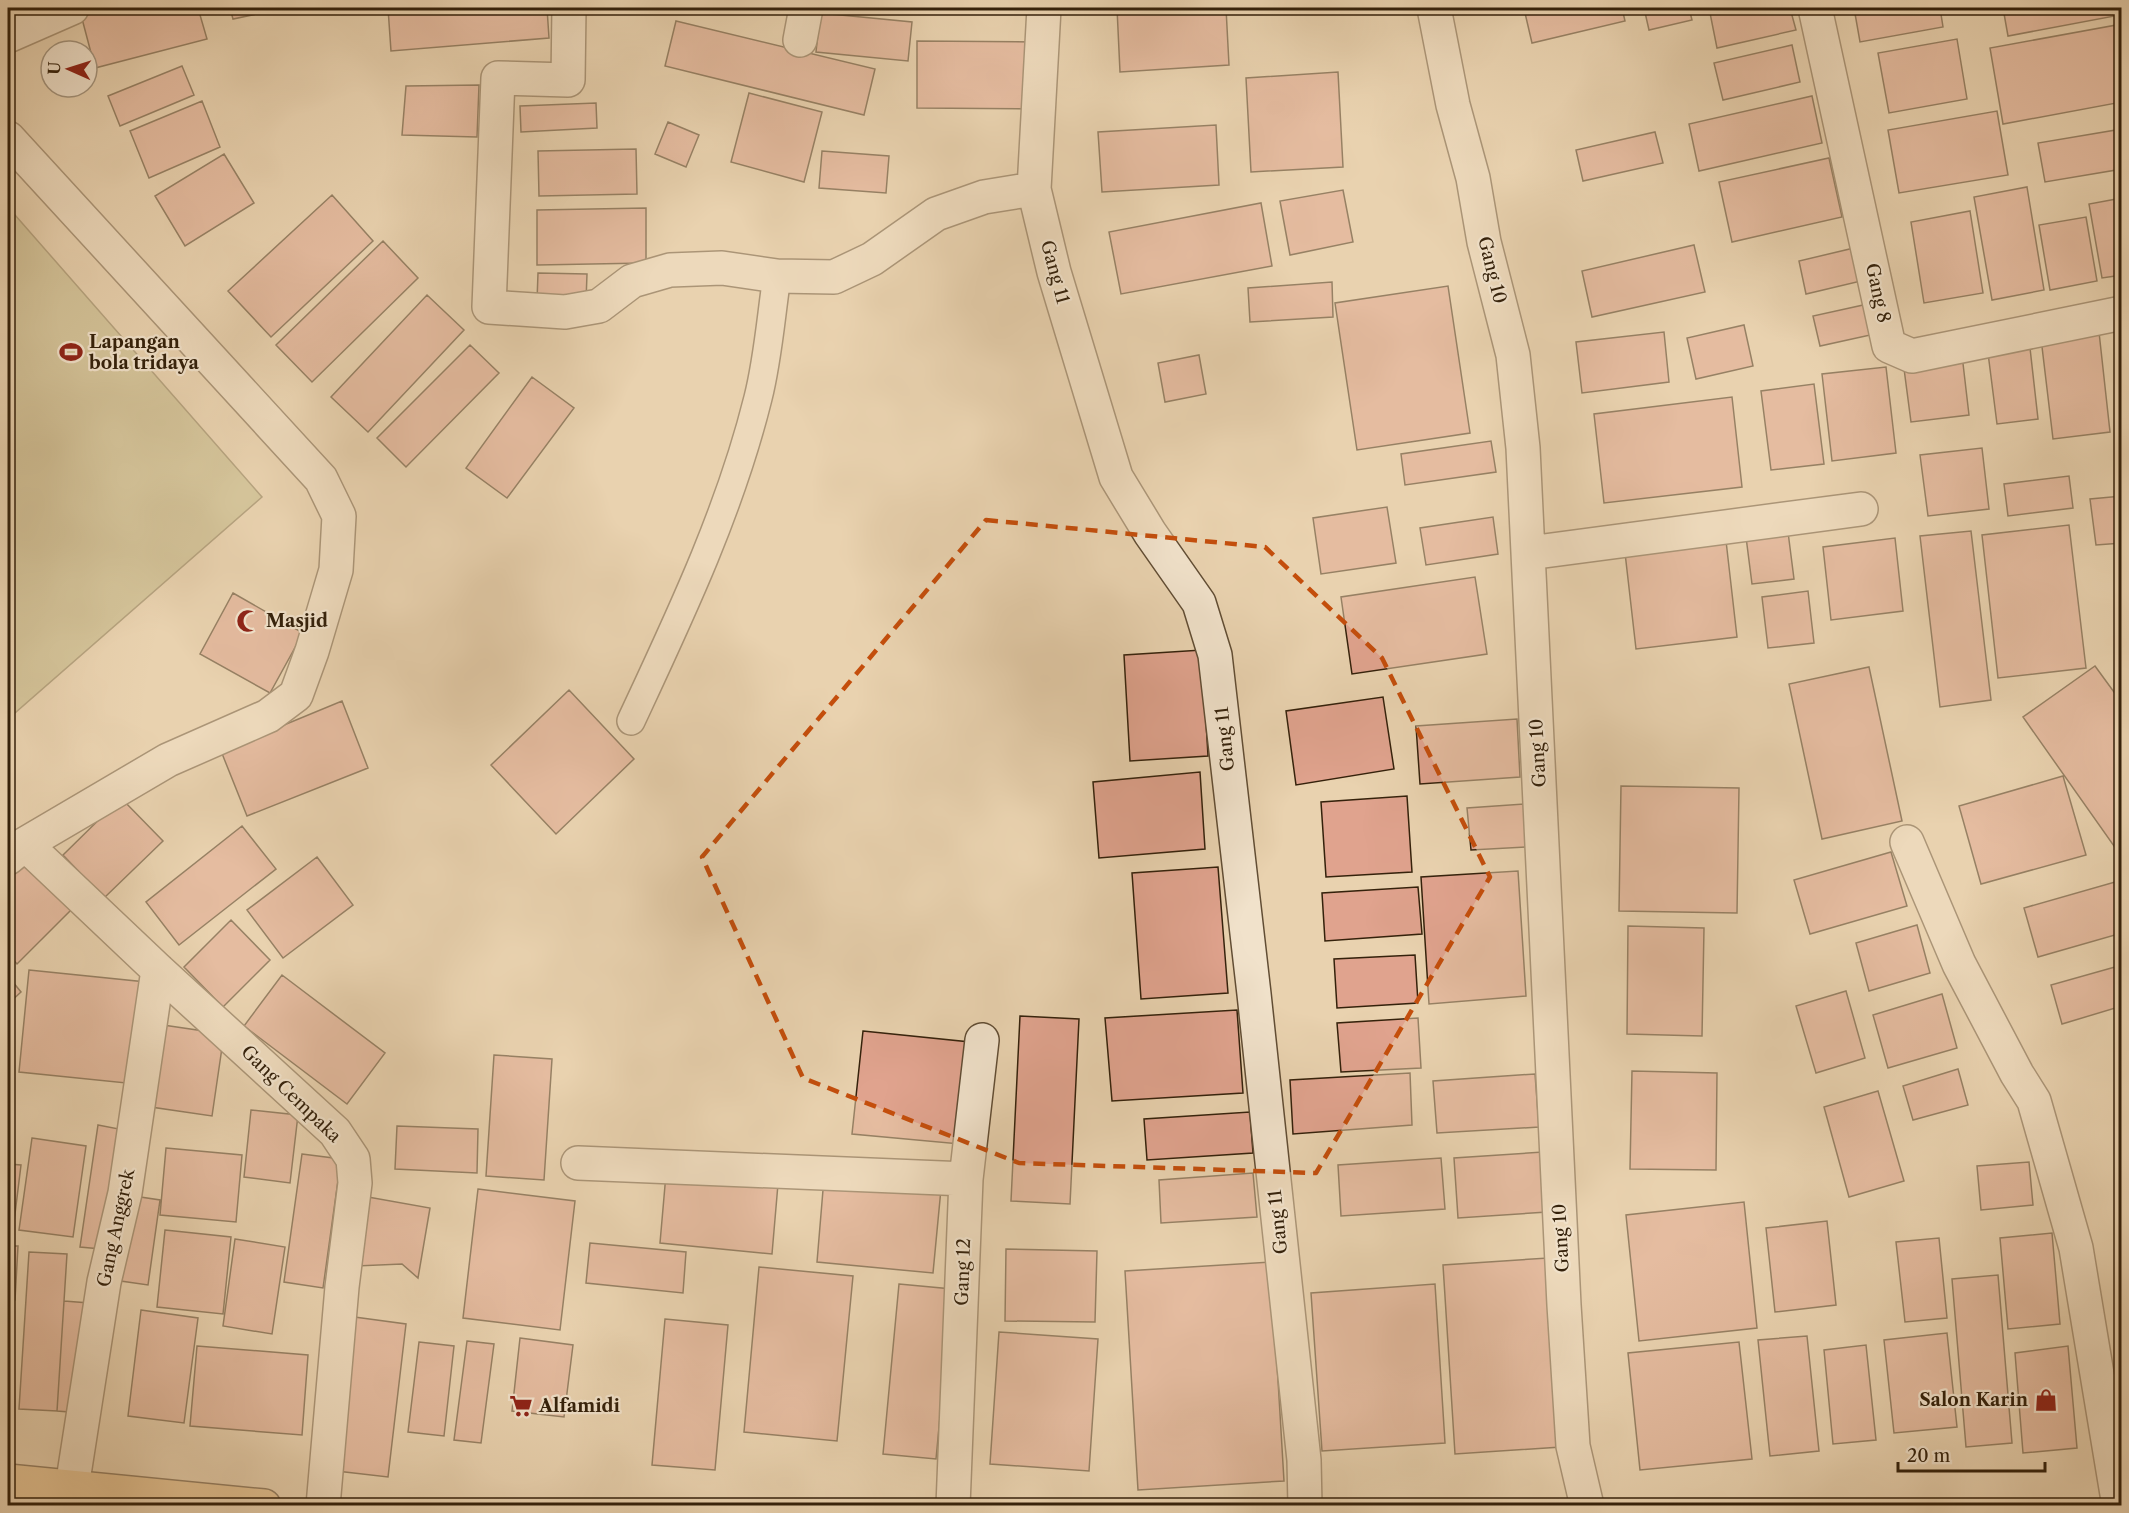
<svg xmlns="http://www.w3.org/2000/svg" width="2129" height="1513" font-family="'Libre Caslon Text',serif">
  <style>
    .green { fill: #bfb985; stroke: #7a6d48; stroke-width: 1.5 }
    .building { fill: #e0a38e; stroke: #34210b; stroke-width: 1.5 }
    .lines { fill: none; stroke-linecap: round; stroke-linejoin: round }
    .service-casing { stroke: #614d34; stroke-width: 30 }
    .minor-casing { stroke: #614d34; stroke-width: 36 }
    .trunk-casing { stroke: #34210b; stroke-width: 36 }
    .service { stroke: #f1e2cb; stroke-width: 27 }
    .minor { stroke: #f1e2cb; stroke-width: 33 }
    .trunk { stroke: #e4b978; stroke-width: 33 }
    .marked { fill: none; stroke: #c44e0c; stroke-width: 4.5; stroke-dasharray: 12 8; stroke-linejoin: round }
    .labels { text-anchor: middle; stroke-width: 4.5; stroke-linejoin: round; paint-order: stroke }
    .street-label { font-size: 18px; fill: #34210b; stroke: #f1e2cb }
    .poi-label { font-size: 18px; font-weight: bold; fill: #34210b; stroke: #f1e2cb; text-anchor: start }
  </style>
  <rect width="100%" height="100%" fill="#e9d2af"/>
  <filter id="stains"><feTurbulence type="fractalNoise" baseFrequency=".00333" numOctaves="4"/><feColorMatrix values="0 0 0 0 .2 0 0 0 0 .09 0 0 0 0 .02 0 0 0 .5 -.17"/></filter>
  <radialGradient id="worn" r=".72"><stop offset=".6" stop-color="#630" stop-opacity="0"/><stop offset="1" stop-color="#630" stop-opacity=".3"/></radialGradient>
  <path class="green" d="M8,207L262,497L8,719Z"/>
  <path class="building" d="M95,8H198L207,39L95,68L80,11Z
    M230,8H285L233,19Z
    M388,8H547L549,38L391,51Z
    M1117,8H1226L1229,65L1120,72Z
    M1549,8H1622L1625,21L1532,43L1525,13Z
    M1644,8H1689L1692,20L1649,30Z
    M1709,8H1790L1796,30L1717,48Z
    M1854,8H1940L1943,27L1860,42Z
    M2003,8H2119L2120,15L2008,36Z
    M820,13L912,22L908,61L816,52Z
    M676,21L875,69L864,115L665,66Z
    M2122,24V102L2003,124L1990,48Z
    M1957,39L1967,99L1889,113L1878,53Z
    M917,41L1035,42V109L917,108Z
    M1792,45L1800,82L1723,100L1714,63Z
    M182,66L194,95L120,126L108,96Z
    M1338,72L1343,167L1251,172L1246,78Z
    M479,85L477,137L402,135L406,86Z
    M749,93L822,112L804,182L731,162Z
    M1812,96L1822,143L1699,171L1689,124Z
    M202,101L220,147L149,178L130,131Z
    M596,103L597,128L521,132L520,106Z
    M1997,111L2008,175L1899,193L1888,130Z
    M668,122L699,135L686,167L655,154Z
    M1216,125L1219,185L1102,192L1098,132Z
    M2122,129V169L2045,182L2038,143Z
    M1655,132L1663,163L1583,181L1576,150Z
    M636,149L637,194L539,196L538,151Z
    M822,151L889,156L886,193L819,188Z
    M224,154L254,203L185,246L155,196Z
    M1829,158L1842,217L1732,242L1719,182Z
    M2027,187L2044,290L1992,300L1974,197Z
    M1343,190L1353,242L1290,255L1280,201Z
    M332,195L373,241L271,337L228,291Z
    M2122,198V275L2102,278L2089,204Z
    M1261,203L1272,266L1121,294L1109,232Z
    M646,208V263L537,265V210Z
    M1970,211L1983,293L1924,303L1911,222Z
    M2086,217L2097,281L2050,290L2039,225Z
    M383,241L418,278L312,382L276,345Z
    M1694,245L1705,292L1592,317L1582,271Z
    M1854,248L1861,281L1806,294L1799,261Z
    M538,273L587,274L586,301H537Z
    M1332,282L1333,317L1250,322L1248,288Z
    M1448,286L1470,433L1357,450L1335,303Z
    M427,295L464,330L368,432L331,397Z
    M1877,302L1884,332L1820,346L1813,316Z
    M2098,323L2110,432L2053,439L2040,330Z
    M1744,325L1753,366L1696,379L1687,338Z
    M1664,332L1669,382L1582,393L1576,342Z
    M470,345L499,373L406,467L377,438Z
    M2030,348L2038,419L1997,424L1988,353Z
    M1199,355L1206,394L1165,402L1158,363Z
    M1962,355L1969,415L1911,422L1903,361Z
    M1886,367L1896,453L1832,461L1822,374Z
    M532,377L574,408L507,498L466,468Z
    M1814,384L1824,464L1771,470L1761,391Z
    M1732,397L1742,487L1604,503L1594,414Z
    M1491,441L1496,472L1405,485L1401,454Z
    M1982,448L1989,509L1928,516L1920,455Z
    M2069,476L2073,508L2008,516L2004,484Z
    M2122,496V543L2096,545L2090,499Z
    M1387,507L1396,563L1321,574L1313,518Z
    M1493,517L1498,554L1426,565L1420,528Z
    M2069,525L2086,668L1998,678L1982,535Z
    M1971,531L1991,700L1940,707L1920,536Z
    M1725,532L1737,637L1636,649L1624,544Z
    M1788,532L1794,579L1752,584L1746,537Z
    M1895,538L1903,611L1831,620L1823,547Z
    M2117,562H2122V602Z
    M1475,577L1487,654L1352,674L1341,597Z
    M1808,591L1814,643L1768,648L1762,597Z
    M233,593L303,633L270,693L200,654Z
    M1202,650L1208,756L1130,761L1124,655Z
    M2095,666L2122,703L2121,856L2023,717Z
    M1869,667L1902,821L1822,839L1789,684Z
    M569,690L634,759L556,834L491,765Z
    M1383,697L1394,769L1296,785L1286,711Z
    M342,701L368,768L247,816L221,751Z
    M1517,719L1520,777L1420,784L1416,726Z
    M1200,772L1205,849L1099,858L1093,782Z
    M2063,776L2086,855L1981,884L1959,806Z
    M1621,786L1739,788L1737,913L1619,911Z
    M1407,796L1412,872L1326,877L1321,802Z
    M121,798L163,841L104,898L63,855Z
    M1524,804L1527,847L1471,850L1467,808Z
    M242,826L276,869L179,945L146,902Z
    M1891,852L1907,906L1810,934L1794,880Z
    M28,853L77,904L17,964L8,954V873Z
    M317,857L353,905L283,958L247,910Z
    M1218,867L1228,993L1141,999L1132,873Z
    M1518,871L1526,996L1429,1004L1421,877Z
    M2122,880V933L2038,957L2024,908Z
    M1418,887L1422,934L1325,941L1322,893Z
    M231,920L270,960L223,1007L184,967Z
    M1917,925L1930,973L1869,991L1856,943Z
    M1628,926L1704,928L1702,1036L1627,1034Z
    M1415,955L1418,1003L1337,1008L1334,959Z
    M2122,965V1006L2062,1024L2051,985Z
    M29,970L146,982L136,1084L19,1072Z
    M282,975L385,1053L347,1104L244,1026Z
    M8,976L21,992L8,1004Z
    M1846,991L1865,1058L1816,1073L1796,1006Z
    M1942,994L1957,1048L1888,1068L1873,1015Z
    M1237,1010L1243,1093L1112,1101L1105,1018Z
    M1020,1016L1079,1019L1070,1204L1011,1201Z
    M1418,1018L1421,1068L1341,1072L1337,1023Z
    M163,1025L224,1034L212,1116L151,1107Z
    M863,1031L970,1042L960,1144L852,1134Z
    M494,1055L552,1059L544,1180L486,1176Z
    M1958,1069L1968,1105L1913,1120L1903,1086Z
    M1632,1071L1717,1073L1716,1170L1630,1169Z
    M1410,1073L1412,1125L1293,1134L1290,1080Z
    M1535,1074L1539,1127L1437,1133L1433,1081Z
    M1878,1091L1904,1181L1849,1197L1824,1107Z
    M251,1110L298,1115L290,1183L244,1177Z
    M1250,1112L1253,1153L1147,1160L1144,1119Z
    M98,1125L119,1129L101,1249L80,1247Z
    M397,1126L478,1129L477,1173L395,1169Z
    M32,1138L86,1146L73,1237L19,1230Z
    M166,1148L242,1155L236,1222L160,1215Z
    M1543,1152L1547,1212L1458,1218L1454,1158Z
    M302,1154L341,1159L323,1288L284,1282Z
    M1441,1158L1445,1209L1341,1216L1338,1165Z
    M2029,1162L2033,1205L1981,1210L1977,1166Z
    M8,1164L21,1165L13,1230L8,1229Z
    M1253,1173L1257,1217L1161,1223L1159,1180Z
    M666,1174L778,1184L772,1254L660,1243Z
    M824,1178L941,1189L933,1273L817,1262Z
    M478,1189L575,1201L560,1330L463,1318Z
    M127,1195L160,1200L148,1285L114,1280Z
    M368,1197L430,1208L418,1278L402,1264L356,1266Z
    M1744,1202L1757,1328L1639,1341L1626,1215Z
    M1827,1221L1836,1305L1775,1312L1766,1228Z
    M165,1230L231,1237L223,1314L157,1307Z
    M2052,1233L2060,1324L2008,1329L2000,1238Z
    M1939,1238L1947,1318L1905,1322L1896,1242Z
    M235,1239L285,1247L272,1334L223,1326Z
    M590,1243L686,1252L683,1293L586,1283Z
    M8,1246H18L15,1300L8,1299Z
    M1006,1249L1097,1251L1095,1322L1005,1321Z
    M29,1252L67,1254L57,1411L19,1409Z
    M1548,1258L1561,1447L1455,1454L1443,1265Z
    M1271,1262L1284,1481L1138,1490L1125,1271Z
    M759,1267L853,1276L837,1441L744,1432Z
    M1998,1275L2012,1443L1966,1447L1952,1279Z
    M899,1284L952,1289L936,1459L883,1454Z
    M1435,1284L1445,1443L1322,1451L1311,1293Z
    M64,1301L89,1303L82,1413L57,1411Z
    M141,1310L198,1318L184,1423L128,1416Z
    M2122,1310V1352H2118L2115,1311Z
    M347,1316L406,1324L388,1477L328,1470Z
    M8,1318H14L8,1385Z
    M665,1319L728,1325L715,1470L652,1465Z
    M999,1332L1098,1339L1089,1471L990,1464Z
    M1947,1333L1957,1427L1894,1433L1884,1340Z
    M1807,1336L1819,1451L1770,1456L1758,1340Z
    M520,1338L573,1345L564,1417L512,1411Z
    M467,1341L494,1344L481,1443L454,1440Z
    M419,1342L454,1346L444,1436L408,1432Z
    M1739,1342L1752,1459L1640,1470L1628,1353Z
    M1866,1345L1876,1440L1833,1444L1824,1350Z
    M197,1346L308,1355L302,1435L190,1426Z
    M2068,1346L2077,1448L2023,1453L2015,1353Z"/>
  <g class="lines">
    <g class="service-casing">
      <path id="service" d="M631,721C680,616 730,511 758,398C768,359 771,316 777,276"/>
    </g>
    <g class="minor-casing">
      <path id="minor" d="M569,8L568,80L498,78L489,307L565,312L599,306L632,281L670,270L722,268L777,276L834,277L872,259L936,214L984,197L1034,189
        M1044,8L1034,189L1054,272L1116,477L1150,533L1199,603L1215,655L1254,994L1304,1460L1305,1506
        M1434,8L1453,105L1473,178L1484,242L1513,355L1523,448L1564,1305L1573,1446L1587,1506
        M1815,8L1889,346L1912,356L2122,313
        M8,36L72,8
        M800,40L806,8
        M8,138L321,479L339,516L336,570L312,651L296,695L268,716L168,760L25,844L8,858
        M1529,553L1861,509
        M1907,842L1959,964L2017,1074L2034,1101L2076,1248L2119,1506
        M25,844L158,970L335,1132L353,1159L355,1183L342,1287L323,1506
        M578,1163L966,1179
        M72,1487L104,1282L125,1193L158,970
        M953,1506L966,1179L982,1040"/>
    </g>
    <g class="trunk-casing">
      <path id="trunk" d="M8,1481L264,1506"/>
    </g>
    <use href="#service" class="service"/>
    <use href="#minor" class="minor"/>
    <use href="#trunk" class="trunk"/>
  </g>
  <path d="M0 0H2129V1513H0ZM986,520L1265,547L1382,658L1490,877L1316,1173L1019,1163L803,1078L702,857Z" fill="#e9d2af" fill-opacity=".55" fill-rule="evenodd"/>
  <path class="marked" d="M986,520L1265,547L1382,658L1490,877L1316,1173L1019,1163L803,1078L702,857Z"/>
  <defs>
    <g id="stadium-bare" transform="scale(1.8)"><path d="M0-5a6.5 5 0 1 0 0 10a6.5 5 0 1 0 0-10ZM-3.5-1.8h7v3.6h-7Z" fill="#8f2418" stroke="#f1e2cb" stroke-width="2.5" paint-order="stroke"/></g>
    <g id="mosque-bare" transform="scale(1.8)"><path d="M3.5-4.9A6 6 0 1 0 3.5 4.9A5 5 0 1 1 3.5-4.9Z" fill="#8f2418" stroke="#f1e2cb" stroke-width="2.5" paint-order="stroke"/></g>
    <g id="shop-bare" transform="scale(1.8)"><path d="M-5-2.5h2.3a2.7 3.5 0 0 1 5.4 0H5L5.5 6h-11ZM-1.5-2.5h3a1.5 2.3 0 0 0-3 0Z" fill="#8f2418" stroke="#f1e2cb" stroke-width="2.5" paint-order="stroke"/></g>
    <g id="supermarket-bare" transform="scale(1.8)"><path d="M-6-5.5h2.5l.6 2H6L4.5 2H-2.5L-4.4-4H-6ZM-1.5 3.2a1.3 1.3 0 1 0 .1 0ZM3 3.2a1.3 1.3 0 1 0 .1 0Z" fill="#8f2418" stroke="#f1e2cb" stroke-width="2.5" paint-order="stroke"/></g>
  </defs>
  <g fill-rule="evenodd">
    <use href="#stadium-bare" x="71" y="352"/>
    <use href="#mosque-bare" x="248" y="621"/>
    <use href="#shop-bare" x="2046" y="1400"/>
    <use href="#supermarket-bare" x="521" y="1406"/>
  </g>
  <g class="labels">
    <g class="street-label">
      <text transform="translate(1492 270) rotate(76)" y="6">Gang 10</text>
      <text transform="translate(1055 272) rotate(75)" y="6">Gang 11</text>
      <text transform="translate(1878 293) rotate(78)" y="6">Gang 8</text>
      <text transform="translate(1225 739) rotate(-96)" y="6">Gang 11</text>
      <text transform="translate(1538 753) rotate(-93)" y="6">Gang 10</text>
      <text transform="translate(291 1094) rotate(44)" y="6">Gang Cempaka</text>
      <text transform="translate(1278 1222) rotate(-96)" y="6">Gang 11</text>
      <text transform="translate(116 1228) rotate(-78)" y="6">Gang Anggrek</text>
      <text transform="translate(1561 1238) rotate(-93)" y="6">Gang 10</text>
      <text transform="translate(963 1272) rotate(-88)" y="6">Gang 12</text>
    </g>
    <g class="poi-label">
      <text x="89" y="348">Lapangan<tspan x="89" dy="21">bola tridaya</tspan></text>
      <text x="266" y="627">Masjid</text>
      <text x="2028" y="1406" text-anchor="end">Salon Karin</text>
      <text x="539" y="1412">Alfamidi</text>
    </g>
  </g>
  <rect width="2129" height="1513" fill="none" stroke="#e9d2af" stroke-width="30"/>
  <rect x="9" y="9" width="2111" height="1495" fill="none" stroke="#34210b" stroke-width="3"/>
  <rect x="15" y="15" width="2099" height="1483" fill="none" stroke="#34210b" stroke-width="1.5"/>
  <g transform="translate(69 69) rotate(273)"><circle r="28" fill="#f1e2cb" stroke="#a5957e" stroke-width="1.5"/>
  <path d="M0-4.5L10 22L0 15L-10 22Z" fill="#8f2418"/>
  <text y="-9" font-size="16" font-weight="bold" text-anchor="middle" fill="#34210b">U</text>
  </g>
  <path d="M1898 1462v9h147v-9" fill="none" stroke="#34210b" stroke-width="3"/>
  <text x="1907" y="1462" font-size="18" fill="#34210b" stroke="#f1e2cb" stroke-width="4.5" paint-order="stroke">20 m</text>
  <rect width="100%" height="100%" filter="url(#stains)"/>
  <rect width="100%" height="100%" fill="url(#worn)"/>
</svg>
